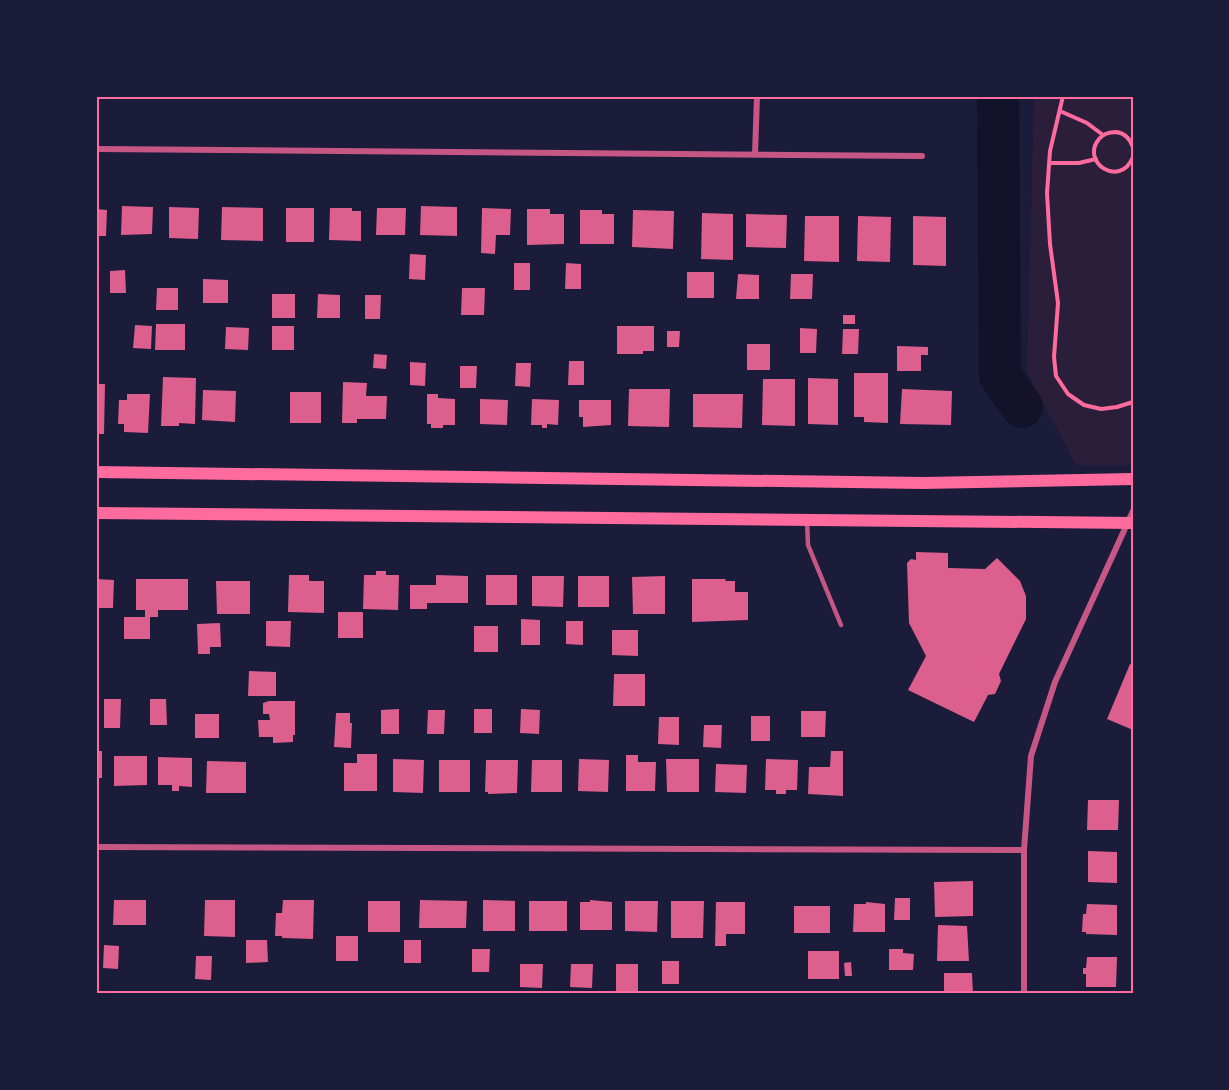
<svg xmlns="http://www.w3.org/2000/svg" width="1229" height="1090" font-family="Georgia,serif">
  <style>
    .green { fill: #2a1e3b }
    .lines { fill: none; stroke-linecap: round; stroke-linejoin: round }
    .river { stroke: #12122b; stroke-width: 42 }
    .building { fill: #dd5f8e }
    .path { stroke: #ff6b9d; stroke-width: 4 }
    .service { stroke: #c65784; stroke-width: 4.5 }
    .minor { stroke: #c65784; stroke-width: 6 }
    .secondary { stroke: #ff6b9d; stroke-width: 12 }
    .neatline { fill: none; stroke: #ff6b9d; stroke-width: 2 }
  </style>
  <rect width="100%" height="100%" fill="#1b1b3a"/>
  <path class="green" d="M1034,96H1133V465H1076L1027,372Z"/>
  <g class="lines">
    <path class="river" d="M998,96L1000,375L1022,407"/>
  </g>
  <path class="building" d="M122,206L153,207L152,234L121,235Z
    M421,206L457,207V236L420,235Z
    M169,207L199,208L198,239L169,238Z
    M222,207L263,208V241L221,240Z
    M286,208H314V242H286Z
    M330,208H352V211H361V241L329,240Z
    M377,208H406L405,235H376Z
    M482,208L511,209L510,235H496L495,254L481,253Z
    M96,209L107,210L106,236H96Z
    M527,209H550V214H564V244L527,245Z
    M580,210H602V214H614V244H580Z
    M633,210L674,211L673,249L632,247Z
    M702,213L733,214V260L701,259Z
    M746,214L787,215L786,248L746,247Z
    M805,216H839V262L804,261Z
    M858,216L891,217L890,262L857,261Z
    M913,216L946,217V266L913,265Z
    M410,254L426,255L425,280L409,279Z
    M514,263H530V290H514Z
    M566,263L581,264V289H565Z
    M125,270L126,293H110V271Z
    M687,272H714V298H687Z
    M738,274L759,275V299H736Z
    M791,274H813L812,299H790Z
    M203,279L228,280V303H203Z
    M157,288H178V310H156Z
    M462,288H485L484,315H461Z
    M272,294H295V318H272Z
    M318,294L340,295V318H317Z
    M365,295H381L380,319H365Z
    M843,315H855V324H843Z
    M156,324H185V350H155Z
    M135,325L152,326L151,349L133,348Z
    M272,326H294V350H272Z
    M617,326H654V351H643V354H617Z
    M226,327L249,328L248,350L225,349Z
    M800,328L817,329L816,353H800Z
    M843,329H859L858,354H842Z
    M667,331H680L679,347H667Z
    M747,344H770V370H747Z
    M897,346L928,347V355H921V371H897Z
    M374,354L387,355L386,369L373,368Z
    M569,361H584V385H568Z
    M410,362L426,363L425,386L410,385Z
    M516,363H531L530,387L515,386Z
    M460,366H477L476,388H460Z
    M854,373H888V423L864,422V417H854Z
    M163,377L196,378L195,424L179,423V426H161Z
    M808,378L838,379V425L808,424Z
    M763,379H795V426L762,425Z
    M343,382L367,383L366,396H387L386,419H357V423H342Z
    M96,384H105L104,434H96Z
    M629,389H670L669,427L628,426Z
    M902,389L952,391L951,425L900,424Z
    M203,390L236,391L235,422L202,420Z
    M290,392H321V423H290Z
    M127,394H150L148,433L124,432V424H118L119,400H127Z
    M427,394H438V398L455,399V425H443V428H431V424H427Z
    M693,394H743L742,428L693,427Z
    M480,399L508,400L507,425L480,424Z
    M532,399L559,400L558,425L547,424V428H542V425H531Z
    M579,400H611V425L583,427V417H579Z
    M916,552L948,553V568L985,569L997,558L1020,581L1026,596V619L999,674L1001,681L995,694L988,695L974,722L908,690L926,656L909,623L907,563L911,559L916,560Z
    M376,571H386V575H399L398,610L363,609L364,575H376Z
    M289,575H309V581H324V613L288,612Z
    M436,575L468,576V603H427V609H410V585H436Z
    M486,575H517V605H486Z
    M532,576H564L563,607L532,606Z
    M578,576H609V607H578Z
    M665,576V614H633L632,577Z
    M96,579L114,580L113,608H96Z
    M136,579H188V610H158V617H150V639H124V617H145V610H136Z
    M692,579H726L725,581H735V592H748V620L692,622Z
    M216,581H250V614H217Z
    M338,612H363V638H338Z
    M521,619L540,620V645H521Z
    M266,621H291L290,647L266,646Z
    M566,621H583V645L566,644Z
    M220,623L221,647H210V654H198L197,624Z
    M474,626H498V652H474Z
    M612,630H638V656L612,655Z
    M1130,664L1133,665V730L1107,719Z
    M249,671L276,672V696H248Z
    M614,674H645V706H613Z
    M104,699H121L120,728H104Z
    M150,699H166L167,725H150Z
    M269,701H295V735H293V742L273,743V737H259L258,720H270L269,714H263V703Z
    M399,709V734H381V710Z
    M474,709H492V733H474Z
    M521,709L540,710L539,734L520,733Z
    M428,710H445L444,734H427Z
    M801,711H826L825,737H801Z
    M336,713H350V723H352L351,748L334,747Z
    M195,714H219V738H195Z
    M751,716H770V741H751Z
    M659,717H679V745L658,744Z
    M704,725H722L721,748L703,747Z
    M96,751H102V778H96Z
    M831,751H843V796L808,794L809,767H830Z
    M357,754H377V791H344V763H357Z
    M626,755H638V762H656L655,791H626Z
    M114,756H147V785L114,786Z
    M158,757L192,758V787L179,786V791H172V785H158Z
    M393,759L424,760L423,793L393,792Z
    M579,759L609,760L608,792L578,791Z
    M666,759H699V792H667Z
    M766,759L798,760L797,790H786V794H776V790H765Z
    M439,760H470V792H439Z
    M486,760H518L517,793L488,794V792H485Z
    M532,760H562V792H531Z
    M207,761L246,762V793H206Z
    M716,764L747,765L746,793L715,792Z
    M1088,800H1119L1118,830H1087Z
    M1088,851L1117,852V883L1088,882Z
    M973,881V916L935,917L934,882Z
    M895,898H910V920H894Z
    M114,900H146V925H113Z
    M205,900H235V937L204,936Z
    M283,900H314L313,939L282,938V936H275L276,913H282Z
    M420,900L467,901L466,928H419Z
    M483,900L515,901V931H483Z
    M590,900L612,902V930H580V902H590Z
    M368,901H400V932H368Z
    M529,901H567V931H529Z
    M625,901H658L657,932L625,931Z
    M671,901H704L703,938H671Z
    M716,902H745V934H726V946H715Z
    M866,902L885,904V932H853L854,904H866Z
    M1087,904L1117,905V935L1086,934V932H1082L1083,914H1086Z
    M794,906H830V933H794Z
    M938,925L967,926L969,961H937Z
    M336,936H358V961H336Z
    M246,940H267L268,962L246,963Z
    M404,940H421V963H404Z
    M104,945L119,946L118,969L103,968Z
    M472,949H490L489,972H472Z
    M889,949H903V953L914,954L913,970H889Z
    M808,951H839V979H808Z
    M196,956H212L211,980L195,979Z
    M1087,957H1117L1116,987H1086V974H1083V968H1086Z
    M662,961H679V984H662Z
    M851,962L852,976H845L844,963Z
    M520,964H543L542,988L520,987Z
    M571,964H593L592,988L570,987Z
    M616,964H638V994H616Z
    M944,973H972L973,994H944Z"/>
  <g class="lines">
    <path class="path" d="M1063,96L1050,151L1047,193L1050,244L1058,303L1054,357L1056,376L1068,394L1084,405L1101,409L1117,407L1133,402
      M1060,111L1087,123L1103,135
      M1133,147C1130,139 1125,133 1116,132C1110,132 1103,134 1099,139C1080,162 1120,189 1133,157
      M1049,163H1079L1096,159"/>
    <path class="service" d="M807,520L808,545L841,625"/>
    <path class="minor" d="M96,149L922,156
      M755,154L757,96
      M96,847L1024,850
      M1024,994V850L1031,756L1055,682L1133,511"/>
    <path class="secondary" d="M96,472L923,483L1133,479
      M96,513L1133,523"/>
  </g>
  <rect width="1229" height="1090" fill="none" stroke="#1b1b3a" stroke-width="195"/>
  <rect x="98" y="98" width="1034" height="894" class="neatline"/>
</svg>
